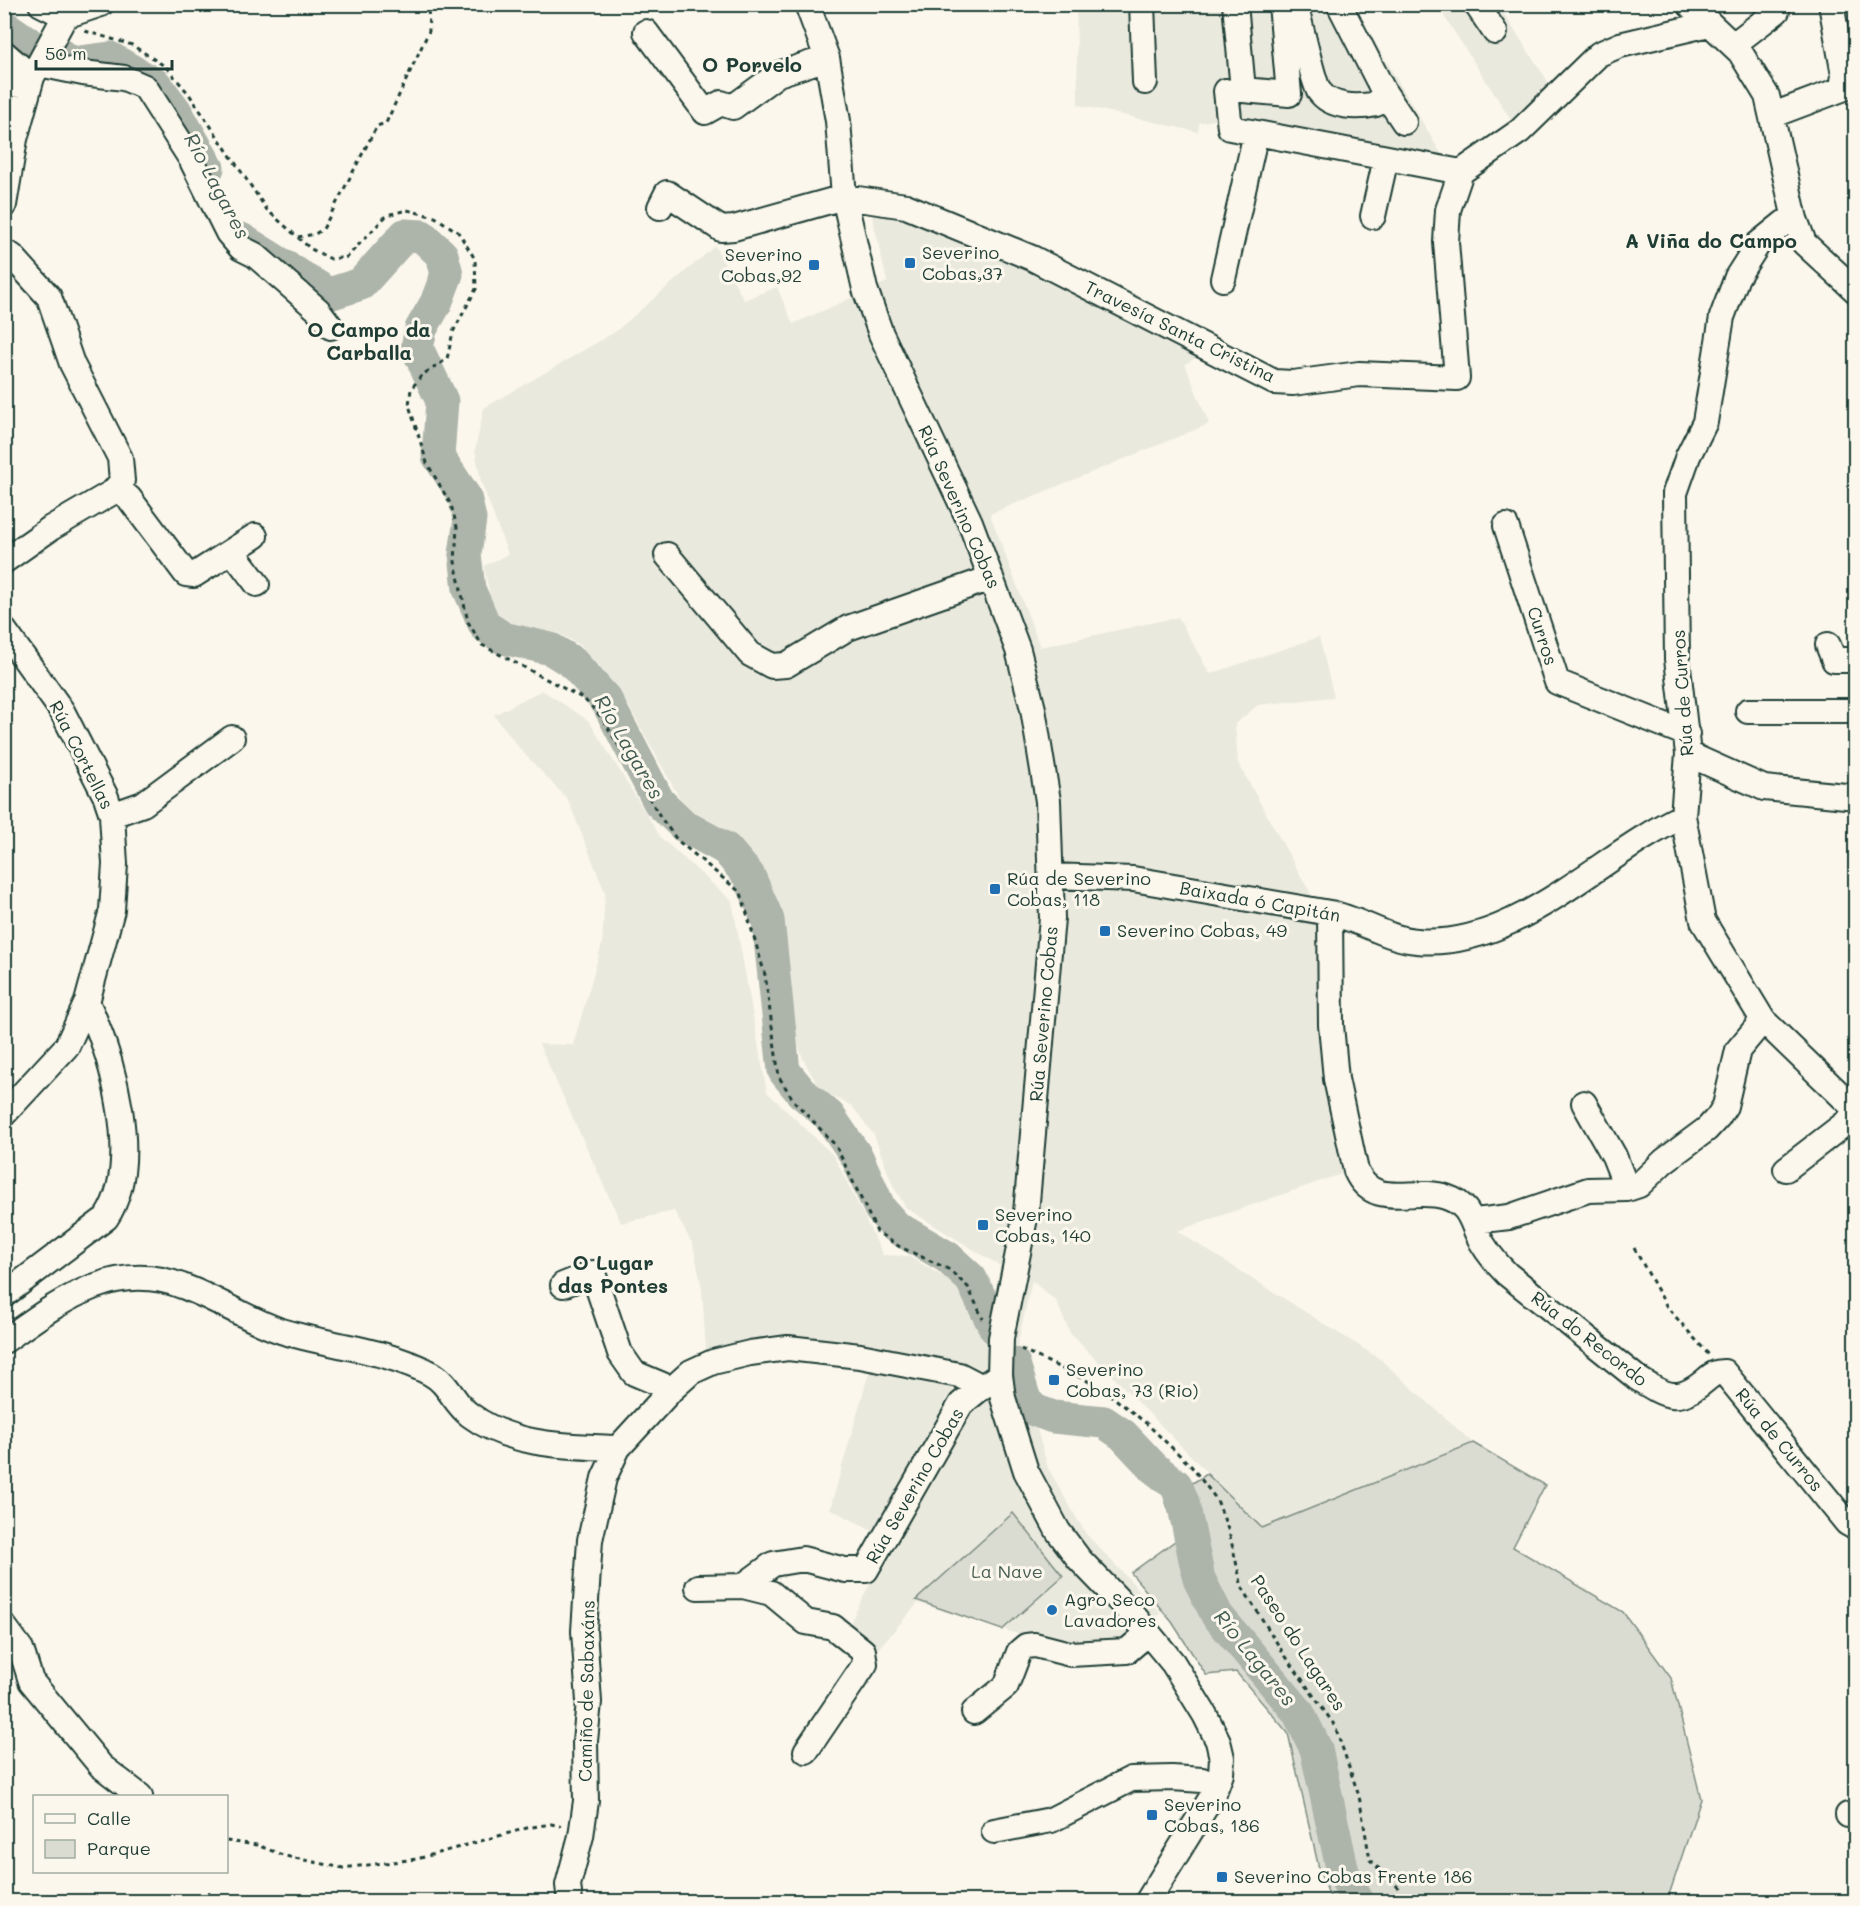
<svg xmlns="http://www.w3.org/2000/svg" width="1860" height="1906" font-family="Mali,sans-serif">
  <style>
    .built { fill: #eae9de }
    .green { fill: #dbdcd1; stroke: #7d8c82; stroke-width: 1.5 }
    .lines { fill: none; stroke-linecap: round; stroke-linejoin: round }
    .river { stroke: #adb4aa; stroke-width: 33 }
    .minor-casing { stroke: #1f3d34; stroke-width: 28 }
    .path { stroke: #1f3d34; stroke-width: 3; stroke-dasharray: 4.5 4.5; stroke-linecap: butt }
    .minor { stroke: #fbf7ec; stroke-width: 24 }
    .poi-dot { fill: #1f6fb2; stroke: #fbf7ec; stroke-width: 2 }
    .labels { text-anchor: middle; stroke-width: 6; stroke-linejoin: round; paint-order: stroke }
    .poi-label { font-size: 18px; fill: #1f3d34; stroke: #fbf7ec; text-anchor: start }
    .street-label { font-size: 18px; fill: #1f3d34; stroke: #fbf7ec }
    .park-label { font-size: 18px; fill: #455d53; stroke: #fbf7ec }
    .neighbourhood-label { font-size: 20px; font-weight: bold; fill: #1f3d34; stroke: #fbf7ec }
    .water-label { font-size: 20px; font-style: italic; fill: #425b52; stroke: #fbf7ec }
  </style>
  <rect width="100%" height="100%" fill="#fbf7ec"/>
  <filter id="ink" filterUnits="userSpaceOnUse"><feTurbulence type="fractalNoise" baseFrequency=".0167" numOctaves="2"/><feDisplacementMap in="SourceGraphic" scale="12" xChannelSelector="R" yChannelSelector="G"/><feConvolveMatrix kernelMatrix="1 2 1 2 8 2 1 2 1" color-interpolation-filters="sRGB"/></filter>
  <g filter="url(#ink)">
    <path class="built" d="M1076,5H1353L1443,157L1227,117L1199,123L1198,132L1078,105Z
      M1437,5H1498L1549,83L1511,120Z
      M870,207L910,213L1204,353L1185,364L1209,424L990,514L1040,647L1178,617L1210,674L1319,637L1334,697L1258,705L1235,724L1238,763L1327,923L1350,1171L1177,1231L1380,1359L1473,1443L1262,1528L1070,1333L1056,1301L1032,1281L1016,1351L1015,1386L1032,1411L1048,1468L1086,1534L1161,1613L1125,1646L1066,1649L918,1603L871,1657L843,1637L892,1540L830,1509L875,1351L785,1336L706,1351L702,1289L693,1245L674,1211L621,1223L539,1044L573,1045L602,944L605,892L568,800L520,749L494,715L542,690L589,721L661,838L732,901L767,1092L834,1156L883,1255L908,1256L966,1290L983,1336L986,1334L1000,1266L906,1208L893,1186L874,1135L852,1106L821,1091L803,1059L788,1014L785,948L771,889L746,849L685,808L627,703L580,645L558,633L509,628L492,606L484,566L508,554L481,482L475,450L484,408L615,332L715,246L744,300L777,287L793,324L887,282Z"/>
    <path class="green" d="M1473,1443L1545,1485L1513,1547L1623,1612L1671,1678L1701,1799L1667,1901H1332L1320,1873L1288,1733L1236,1672L1206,1675L1172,1622L1131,1573L1179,1538L1165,1500L1207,1474L1262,1528Z
      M1013,1513L1063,1576L1002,1630L916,1600Z"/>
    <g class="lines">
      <path class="river" d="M4,26L36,48L59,53L71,63L110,58L156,85L175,110L208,168
        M241,239L329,294L361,284L405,235L422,236L442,255L447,274L436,303L421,329L417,348L442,401L438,456L465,497L470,519L465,554L469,589L485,626L503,638L551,649L572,662L606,700L659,802L684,826L726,849L749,876L768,920L784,1071L802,1093L829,1116L857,1157L880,1209L896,1227L947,1257L971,1279L995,1328
        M1014,1364L1025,1400L1034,1410L1053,1417L1104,1422L1123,1435L1154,1468L1176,1485L1183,1502L1199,1579L1217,1615L1298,1712L1316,1749L1343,1872L1358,1902"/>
      <g class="minor-casing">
        <path id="minor" d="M41,4L65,16L101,4
          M807,4L827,58L838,121L844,197L865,289L881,334L970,522L1018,650L1033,709L1048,801L1052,918L1026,1213L1001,1338L1000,1375L1003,1398L1026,1471L1058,1531L1079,1559L1134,1616L1173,1663L1205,1715L1218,1741L1222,1758L1221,1774L1213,1795L1147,1902
          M1142,4L1145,82
          M1235,4L1243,90L1289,94L1281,4
          M1295,4C1300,21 1312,79 1319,91C1331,108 1358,108 1376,104L1384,92
          M1339,4L1384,92L1404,122
          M1476,4L1495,32
          M1689,4L1740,52L1767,96L1795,219L1804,243L1856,291
          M646,32L705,112L721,103L733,107L778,74L827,58
          M1733,45L1777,11
          M4,53L32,77
          M39,64L83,73L124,78L145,87L191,159L228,233L241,248L255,255L318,310L331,327
          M4,84L29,85
          M1226,91L1230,128L1461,172
          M1773,115L1842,89L1844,75L1831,4
          M4,205L15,139L32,77L65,16
          M660,207L667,193L721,229L734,228L844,197L906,206L1032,258L1274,382L1293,383L1359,374L1457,378L1446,242L1448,210L1461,172L1520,131L1599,54L1620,45L1709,24
          M1373,216L1386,158
          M1795,219L1784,223L1758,244L1737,277L1722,317L1705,422L1688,456L1675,493L1677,659L1688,754L1683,816L1703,921L1763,1020L1856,1110
          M4,252L12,256L49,297L72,364L120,458L122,481L113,492L51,528L4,561
          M1223,279L1256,133
          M117,488L129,498L186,574L194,575L255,536
          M1506,526L1557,682L1687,734
          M232,551L257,584
          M667,555L750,654L772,666L786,665L848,628L991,578
          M4,630L62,711L106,797L112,815L115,864L112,910L87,1002L67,1046L4,1114
          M1828,645L1834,660H1856
          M1748,711H1856
          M1688,754L1764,788L1856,797
          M112,815L143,804L232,738
          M1052,876L1133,879L1330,913C1360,919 1387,939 1417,941C1515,950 1599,855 1683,816
          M1330,913L1331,1025L1336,1079L1356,1171C1374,1211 1414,1186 1446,1197C1467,1204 1470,1216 1477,1233C1484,1249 1495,1262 1507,1274L1637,1378C1667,1397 1678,1404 1707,1379C1713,1374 1716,1372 1724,1372L1847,1523L1856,1528
          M1584,1103L1614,1156L1627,1189
          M1786,1169L1856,1115
          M1475,1221L1509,1217L1588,1190L1627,1189L1639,1185L1664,1161L1707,1129L1718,1117L1725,1106L1738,1050L1763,1020
          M563,1285L593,1273L620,1353L634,1373L672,1389
          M4,1295L106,1218C143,1163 113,1058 87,1002
          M4,1341C58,1303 113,1259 182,1286C216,1298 246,1319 281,1331C330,1346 384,1349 430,1373C449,1383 454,1404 470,1415C513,1447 568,1446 618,1448
          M743,1586L771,1593L806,1622L833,1627L863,1651L865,1664L806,1751
          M698,1587L743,1586L773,1564L803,1559L845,1570H866L961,1404L982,1387
          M4,1626L21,1649L31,1681L101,1766L140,1796
          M974,1712L1006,1686L1019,1652L1026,1646L1035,1645L1070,1654L1127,1651L1148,1633
          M1848,1815H1856
          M994,1831L1051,1820L1131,1779L1172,1778L1202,1780L1216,1786
          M570,1902L568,1885L581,1836L586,1801L585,1741L589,1702L584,1631L590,1540L604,1478L618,1448L672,1389L691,1372L713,1362L750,1353L788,1348L860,1356L959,1375L982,1387L1000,1375"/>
      </g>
      <path class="path" d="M85,31L132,45L166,67L189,94L267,210L311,249L331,259L347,257L387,215L407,210L435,217L458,232L475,259L476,289L453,332L447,359L422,375L411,389L409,405L427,463L451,505L457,527L455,562L468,622L482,645L584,699L603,719L661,818L677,840L741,893L765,975L779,1077L794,1101L836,1146L877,1232L900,1247L948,1269L968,1287L983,1319
        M298,237L315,234L323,229L377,126L386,123L429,31L428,4
        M1634,1248L1667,1307L1709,1355
        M1021,1349L1100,1387L1146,1423L1191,1466L1217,1500L1229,1532L1242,1587L1282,1651L1335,1726L1359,1796L1370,1860L1399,1888L1405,1902
        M226,1841L257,1845L285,1856L343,1868L417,1859L527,1828L551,1824L561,1826
        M207,1892L214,1898L261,1902"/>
      <use href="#minor" class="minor"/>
    </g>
  </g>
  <g class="poi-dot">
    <rect x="904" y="257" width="12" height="12" rx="3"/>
    <rect x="808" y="259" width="12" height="12" rx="3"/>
    <rect x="989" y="883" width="12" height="12" rx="3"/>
    <rect x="1099" y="925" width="12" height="12" rx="3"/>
    <rect x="977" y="1219" width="12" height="12" rx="3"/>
    <rect x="1048" y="1374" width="12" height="12" rx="3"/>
    <circle cx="1052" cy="1610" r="6"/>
    <rect x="1146" y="1809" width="12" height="12" rx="3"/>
    <rect x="1216" y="1871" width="12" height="12" rx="3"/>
  </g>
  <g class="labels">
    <g class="poi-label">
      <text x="922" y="259">Severino<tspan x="922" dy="21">Cobas,37</tspan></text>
      <text x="802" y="261" text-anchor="end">Severino<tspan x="802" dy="21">Cobas,92</tspan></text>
      <text x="1007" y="885">Rúa de Severino<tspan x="1007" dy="21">Cobas, 118</tspan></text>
      <text x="1117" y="937">Severino Cobas, 49</text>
      <text x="995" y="1221">Severino<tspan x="995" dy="21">Cobas, 140</tspan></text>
      <text x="1066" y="1376">Severino<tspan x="1066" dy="21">Cobas, 73 (Rio)</tspan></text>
      <text x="1064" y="1606">Agro Seco<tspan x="1064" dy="21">Lavadores</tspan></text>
      <text x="1164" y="1811">Severino<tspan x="1164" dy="21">Cobas, 186</tspan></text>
      <text x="1234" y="1883">Severino Cobas Frente 186</text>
    </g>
    <g class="street-label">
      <text transform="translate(1180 332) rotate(26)" y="6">Travesía Santa Cristina</text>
      <text transform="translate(959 507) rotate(66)" y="6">Rúa Severino Cobas</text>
      <text transform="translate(1542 636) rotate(72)" y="6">Curros</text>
      <text transform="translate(1683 693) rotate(-94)" y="6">Rúa de Curros</text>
      <text transform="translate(81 755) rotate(63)" y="6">Rúa Cortellas</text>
      <text transform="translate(1260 902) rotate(10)" y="6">Baixada ó Capitán</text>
      <text transform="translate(1044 1014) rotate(-85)" y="6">Rúa Severino Cobas</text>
      <text transform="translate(1589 1339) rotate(38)" y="6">Rúa do Recordo</text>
      <text transform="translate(1779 1440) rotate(51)" y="6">Rúa de Curros</text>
      <text transform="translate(915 1486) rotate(-60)" y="6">Rúa Severino Cobas</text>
      <text transform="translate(1298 1643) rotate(57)" y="6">Paseo do Lagares</text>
      <text transform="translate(587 1691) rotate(-89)" y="6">Camiño de Sabaxáns</text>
    </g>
    <g class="park-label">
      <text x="1007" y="1578">La Nave</text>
    </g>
    <g class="neighbourhood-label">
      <text x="752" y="72">O Porvelo</text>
      <text x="1711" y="248">A Viña do Campo</text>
      <text x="369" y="337">O Campo da<tspan x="369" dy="23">Carballa</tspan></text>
      <text x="613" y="1270">O Lugar<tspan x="613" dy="23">das Pontes</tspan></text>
    </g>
    <g class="water-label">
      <text transform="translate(217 186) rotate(62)" y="7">Río Lagares</text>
      <text transform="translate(629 747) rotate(60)" y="7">Río Lagares</text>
      <text transform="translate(1255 1658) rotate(51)" y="7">Río Lagares</text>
    </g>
  </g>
  <rect width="1860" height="1906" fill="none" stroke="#fbf7ec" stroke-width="24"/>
  <rect x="12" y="12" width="1836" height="1882" fill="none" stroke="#1f3d34" stroke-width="2" filter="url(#ink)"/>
  <rect x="33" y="1795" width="195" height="78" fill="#fbf7ec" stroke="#a3ada2" stroke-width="1.5"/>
  <rect x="45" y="1814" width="30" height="9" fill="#fbf7ec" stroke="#a3ada2" stroke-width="1.5"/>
  <text x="87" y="1825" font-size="18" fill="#1f3d34">Calle</text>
  <rect x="45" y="1840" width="30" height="18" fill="#dbdcd1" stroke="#a3ada2" stroke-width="1.5"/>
  <text x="87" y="1855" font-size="18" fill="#1f3d34">Parque</text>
  <path d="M36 60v9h136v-9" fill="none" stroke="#1f3d34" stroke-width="3"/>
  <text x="45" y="60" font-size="18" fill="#1f3d34" stroke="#fbf7ec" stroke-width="4.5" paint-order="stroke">50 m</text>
</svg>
